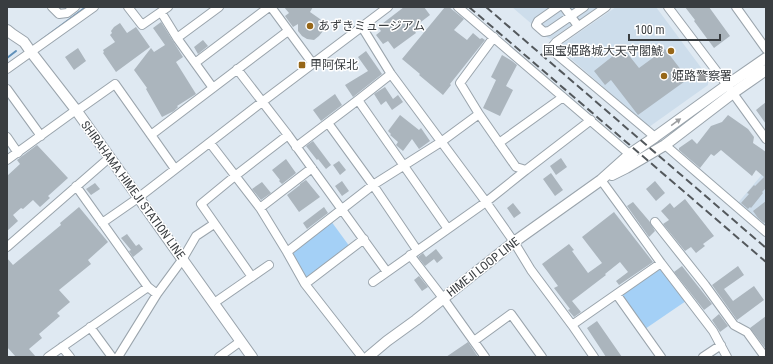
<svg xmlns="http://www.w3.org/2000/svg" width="773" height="364" font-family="'Roboto Condensed','Noto Sans JP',sans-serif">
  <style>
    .built { fill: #cdddeb }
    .green { fill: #a4d0f6 }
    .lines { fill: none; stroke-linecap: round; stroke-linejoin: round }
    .stream { stroke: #6090b9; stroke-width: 2 }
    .building { fill: #abb5bd }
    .minor-casing { stroke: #9aa4ac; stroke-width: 10 }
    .major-casing { stroke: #9aa4ac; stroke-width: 12 }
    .minor { stroke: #fff; stroke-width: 8 }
    .major { stroke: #fff; stroke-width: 10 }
    .rail { stroke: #53585c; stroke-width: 2; stroke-dasharray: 8 4; stroke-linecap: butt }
    .oneway { fill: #9c9ea0 }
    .poi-dot { fill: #976718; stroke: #fff; stroke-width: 1.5 }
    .labels { text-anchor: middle; stroke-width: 3; stroke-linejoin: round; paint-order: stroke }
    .poi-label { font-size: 12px; fill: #393d40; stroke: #fff; text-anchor: start }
    .street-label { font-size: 12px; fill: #393d40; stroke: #fff }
  </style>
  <rect width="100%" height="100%" fill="#dfe9f2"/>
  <path class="built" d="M512,7H598L551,39L548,38Z
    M616,7H656L708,77V85L649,127L561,50V45Z
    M766,170V229L737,204Z"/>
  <path class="green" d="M331,221L350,247L308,277H304L291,254V251Z
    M658,269H663L686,301L645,329L622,298L623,294Z"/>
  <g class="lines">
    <path class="stream" d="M40,41L86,7
      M7,58L16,51"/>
  </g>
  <path class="building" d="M284,7H313L310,12L320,19L323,24V31L319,36L314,40L307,39L302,36L298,31V24L293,27L285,16L289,13Z
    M404,7H424L430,15L413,28L416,33L394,49L388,41L383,44L376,35L381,31L378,27Z
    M445,7H449L464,19L454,30L467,40L473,33L480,39L482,38L485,40L450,84L451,85L443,95L419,75L420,74L402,59Z
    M685,7H709L730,36L714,48L694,21L695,20Z
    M161,22L183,57L176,62L196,94L177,106L178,107L174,111L162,117L146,89L147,88L134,70L151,48L154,52L165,45L153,28Z
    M120,23L127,33L136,27L150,47L116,72L103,53L104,52L103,50L115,42L110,35L112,33L111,31L114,27Z
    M203,40L208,46L198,54L194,47Z
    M78,48L86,61L74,70L65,57Z
    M623,48L639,68L665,49L688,79L638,115L611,80L605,85L594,71Z
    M366,51L382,74L353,97L345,85L368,71L358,57Z
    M502,55L512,61L517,65L506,86L513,90L500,116L483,108L496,80L491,77Z
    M385,87L393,99L398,95L403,102L392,110L386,101L381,105L374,94Z
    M335,94L342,105L321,121L313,110Z
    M766,102V124L756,110Z
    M400,115L419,130L421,128L430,141L419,149L412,139L403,151L397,146L396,145L398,142L390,135L391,134L388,131Z
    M728,115L748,129L754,137L753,143L766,152V188L762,192L763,193L751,208L750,207L748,209L741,203L749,194L747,193L754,185L755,186L764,177L756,170L752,176L721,150L714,156L711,154L700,168L679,150V148L692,139L697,144L711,126L722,122Z
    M313,141L331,165L326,169L318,159L317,160L306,146Z
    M37,145L68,178L48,196L50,198L40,207L33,200L23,209L21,208L13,215L18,221L7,231V176L20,164L17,160Z
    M561,158L567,167L556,175L550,166Z
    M286,159L296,173L282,184L279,181L280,180L272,170Z
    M339,161L346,170L340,175L333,165Z
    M551,173L563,190L555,196L543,179Z
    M306,180L320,197L299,212L287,195L300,185V184Z
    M342,181L349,191L342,196L335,186Z
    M655,181L665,193L656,201L646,189Z
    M262,182L271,193L261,200L252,189Z
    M95,183L100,189L91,195L86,189Z
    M685,199L714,236L703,244L705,246L696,253L691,247L685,251L663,224L669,220L661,211L670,203L674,208Z
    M766,201V222L764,223L758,218L753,211Z
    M633,202L650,222L655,231L649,237L627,206Z
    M513,203L521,213L514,218L507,208Z
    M79,207L108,242L88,260L91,264L59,290L70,302L57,313L60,316L39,334L42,338L29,349L36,357H16L7,347V258L13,265L61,225L60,223Z
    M324,207L328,213L307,229L303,223Z
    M614,212L653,262L619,285L616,281L628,272L620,262L605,274L606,275L572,301L581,312L574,317L568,310L570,309L554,288L558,286L542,264L569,244L574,250L572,251L588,273L602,263L582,237Z
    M127,234L136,246L139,244L143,249L133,257L129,251L131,250L121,238Z
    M436,249L443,258L437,263L434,259L425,266L418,257L423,253L426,257Z
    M682,266L712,304L704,310L674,272Z
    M738,266L744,275L724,289L733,301L754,286L764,300L737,320L712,285Z
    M419,276L428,287L422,291L414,280Z
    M719,314L728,326L720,332L712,320Z
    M766,316V349L750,328Z
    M597,321L622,357H606L587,328Z
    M468,342L478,357H446Z"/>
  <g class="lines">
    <g class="minor-casing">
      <path id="minor" d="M52,7L59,14L67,13L75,7
        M128,7L142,25L168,7
        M271,7L313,64
        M458,7L634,158
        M558,7L538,21L536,25L544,32L549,31L584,7
        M564,7L578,26
        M606,7L556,42L552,47L555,53L655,137
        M668,7L727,85L766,139
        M736,7L766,49
        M161,12L177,38L213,88
        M362,27L391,74L486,202L514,242L531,270L572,325L594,357
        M177,38L219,7
        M195,63L269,7
        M7,69L94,7
        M237,69L288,135L387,272
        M7,89L41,136
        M358,100L448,229
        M479,114L516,167L526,170L591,120
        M328,123L373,185L417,250
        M151,135L288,31
        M7,137L18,153
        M210,143L260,208L287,252L305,284L362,357
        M499,143L563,97
        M665,145L766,232
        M296,147L358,100L391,74
        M7,160L76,110L81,108L115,84L175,169
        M601,180L620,206L661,263L713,331L727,357
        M76,186L148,287L157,294
        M260,208L312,168
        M655,222L705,285L734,325L747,332L765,357
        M102,223L138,198L262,102L388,7
        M7,247L109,158
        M287,252L373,185L441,142L479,114L460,83L494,37
        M410,255L443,298L485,357
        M252,277L201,204L235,176L288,135
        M373,282L486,202L526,170
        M305,284L364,239
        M617,295L661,357
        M214,303L269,265
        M572,325L661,263
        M90,327L112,357
        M474,341L511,314L542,357
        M62,347L70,357
        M48,357L148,287
        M118,357L157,294L182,260L196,236L214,224
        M219,357L241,341
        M703,357L721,345"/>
    </g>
    <g class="major-casing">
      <path id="major" d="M7,30L12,34L24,42L31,52L76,110L252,357
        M612,175L626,168L665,145L733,93L766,70
        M368,357L387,341L416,320L514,242L601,180L630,154L655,137L727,85L766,58"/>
    </g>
    <use href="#minor" class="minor"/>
    <use href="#major" class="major"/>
    <path class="rail" d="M469,7L766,262
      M486,7L766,248"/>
  </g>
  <defs><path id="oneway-solid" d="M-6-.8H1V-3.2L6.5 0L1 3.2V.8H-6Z"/></defs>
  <use class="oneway" href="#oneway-solid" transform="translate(676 122) rotate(-36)"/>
  <g class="poi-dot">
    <circle cx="310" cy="26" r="4"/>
    <circle cx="671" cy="51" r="4"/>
    <rect x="298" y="61" width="8" height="8" rx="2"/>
    <circle cx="664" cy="76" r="4"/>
  </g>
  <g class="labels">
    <g class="poi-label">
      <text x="318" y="30">あずきミュージアム</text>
      <text x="663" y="55" text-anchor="end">国宝姫路城大天守閣鯱</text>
      <text x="310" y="69">甲阿保北</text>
      <text x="672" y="80">姫路警察署</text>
    </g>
    <g class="street-label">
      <text transform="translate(133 190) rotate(54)" y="4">SHIRAHAMA HIMEJI STATION LINE</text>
      <text transform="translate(483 267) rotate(-38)" y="4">HIMEJI LOOP LINE</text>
    </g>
  </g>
  <rect width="773" height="364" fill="none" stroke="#393d40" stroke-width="16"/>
  <path d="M629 34v6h91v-6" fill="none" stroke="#393d40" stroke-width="2"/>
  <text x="635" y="34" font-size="12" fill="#393d40" stroke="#ffffff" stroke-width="3" paint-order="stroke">100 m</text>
</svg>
